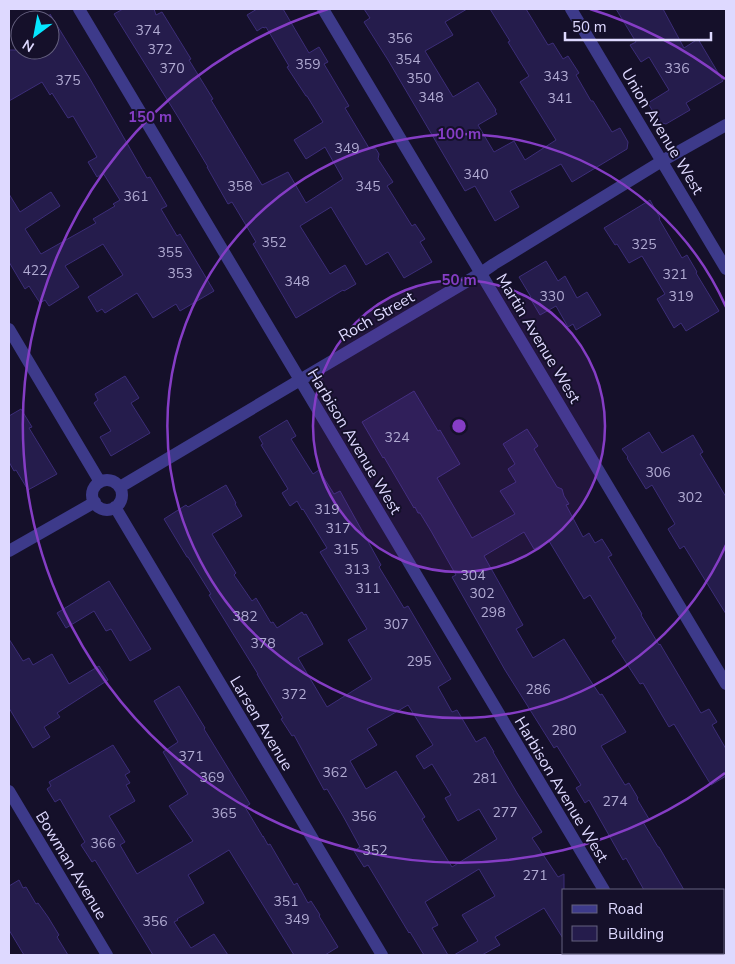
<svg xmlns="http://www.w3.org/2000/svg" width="735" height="964" font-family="'Nunito Sans',sans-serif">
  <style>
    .building { fill: #251c4c; stroke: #3c2d78; fill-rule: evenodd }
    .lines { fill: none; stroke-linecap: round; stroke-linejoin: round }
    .minor { stroke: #3d3a8a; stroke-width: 12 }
    .ring { fill: none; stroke: #853dc5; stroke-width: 2.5 }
    .labels { text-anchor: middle; stroke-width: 4; stroke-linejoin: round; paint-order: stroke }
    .number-label { font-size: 14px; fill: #b0aad2 }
    .street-label { font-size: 16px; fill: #ded9ff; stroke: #15102a }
    .centre { fill: #853dc5; stroke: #15102a; stroke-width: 2.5 }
    .ring-label { font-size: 15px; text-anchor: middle; font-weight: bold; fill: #853dc5; stroke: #15102a; stroke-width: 4; stroke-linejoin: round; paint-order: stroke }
  </style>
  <rect width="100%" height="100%" fill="#15102a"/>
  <path class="building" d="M123,9H154L156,15L162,12L191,59L189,60L213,99L211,100L262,185L288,172L306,203L343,179L325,147L306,159L294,140L323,122L307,96H306L287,67L289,66L266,27L264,28L263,27L257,31L247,15L257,9H283L309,53L319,47L328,62L324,64L349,106L345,108L369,148L376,149L379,154L378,159L393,182L387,186L412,226L415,224L425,239L420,242L432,262L404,278L388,252L366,265L331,207L300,226L330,274L345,265L356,284L344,291L343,290L296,318L253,244L256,242L232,202L228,204L207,167H208L178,117L114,14Z
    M364,9H467L445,22L453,35L425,51L453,97L478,82L496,110L495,111L497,114L478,125L494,152L514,141L525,160L556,140L520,82L529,76L508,42L510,41L490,9H526L548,45L553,43L563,59L568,56L579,73L576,75L591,101H593L612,132L620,128L628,142L627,149L572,182L561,164L510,191L519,207L495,221L475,186L465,191L388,60L364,22L370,18Z
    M616,9H663L684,48L698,39L723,81L686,103L690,110L666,124L659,122L648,103L669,90L649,57L641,62L630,45L636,42Z
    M50,14L90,79L147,178L150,177L167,206L161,209L177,236L180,234L214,291L180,311L176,304L153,318L137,293L105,313L102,309L97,312L88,297L123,275L103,244L65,266L79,287L49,306L45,300L40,303L29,286L25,289L9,262V194L20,212L51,192L60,206L25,229L41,254L96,223L93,219L115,206L113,204L120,200L103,173L97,177L88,162L97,157L73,116L68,118L52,93L50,95L42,82L9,101V50H50Z
    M650,200L660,218L659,219L682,258L687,255L697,272L696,273L719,311L686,331L681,323L674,328L657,299L665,294L642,256L629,263L617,244L615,245L604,228Z
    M546,261L558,281L565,276L577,298L587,292L601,315L576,330L573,324L568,327L556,306L540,315L530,298L531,297L519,277Z
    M125,376L139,398L131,403L150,433L111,456L100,437L111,431L94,403L98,400L95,394Z
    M414,391L438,431L440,430L460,464L437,478L472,538L515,514L500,491L516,482L508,469L515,464L503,444L527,429L538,446L534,449L557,487L562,489L564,496L569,504L566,505L583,537L589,533L595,543L602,539L612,555L608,557L642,614L641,615L659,645L660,644L701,713L709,709L717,722L712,725L726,749V776L711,785L674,724L669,727L643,683L640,684L612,641L616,638L590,595L584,599L549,541L534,549L524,532L484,556L523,625L516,629L533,658L564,639L588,677L600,695L602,694L626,732L601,746L625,785L629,783L638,798L637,799L649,819L643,822L658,847H659L684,890H644L626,858L623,860L589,800L585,803L576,788L581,785L557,746L554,748L505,670L452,577L456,575L431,531L420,513H418L415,507L414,508L384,457L383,458L362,422Z
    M21,409L32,427L29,428L57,474L28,490L16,470L14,471L9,462V416Z
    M287,420L296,436L291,439L313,474L319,470L334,494L340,491L381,565L379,567L404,608L408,606L451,679L438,687L452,712L457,710L476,742L485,737L494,752H493L517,793L542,832L532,838L558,877L564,874V940L544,908L495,937L500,945L482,955H454L478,941L462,915L495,896L479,869L425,902L438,925L432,928L448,955H424L410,932L409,933L368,865L364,867L354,851L360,847L343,816L327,789L324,790L294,735L292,736L281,719L283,718L257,674H258L209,595L211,594L188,557H187L164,519L186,505L188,507L226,485L236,503L235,504L242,516L212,534L236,573L234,575L252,601L256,598L271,623L273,622L277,628L302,612L304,615L306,614L323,644L298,658L327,707L372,679L348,640L367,629L320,552L327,548L303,509L302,510L297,501L290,506L282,493L288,489L261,445L263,444L259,437ZM408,705L433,745L416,756L424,769L432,764L451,795L445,798L458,821L479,809L497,839L452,867L422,819L425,817L396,771L366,789L350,761L377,745L367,729Z
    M649,432L662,453L693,435L703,452L700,454L726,497V614L684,546L680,549L668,529L675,524L652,485L646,489L627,458L628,457L622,449Z
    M109,581L151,649L130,661L111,629L106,631L94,611L66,628L57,613Z
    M9,639L23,661L29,658L33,665L52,654L69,684L99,666L108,680L57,713L60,717L44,727L50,737L33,748L9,708Z
    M179,686L205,728L204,729L250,804L245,807L263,837V836L268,845L270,844L294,885L297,883L308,903L311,901L320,915L319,916L338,947L325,955H294L229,850L188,875L204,903L177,919L178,920L174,922L191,948L214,934L228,955H153L95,860L92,862L81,845L85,842L60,799L55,802L47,789L51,786L49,782L113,745L130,772L125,775L130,783L126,785L135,801L109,816L125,842L120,845L137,874L193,841L169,806L188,794L163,752L178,742L154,701Z
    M19,880L23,888L26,887L36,904L38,903L48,917L59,935L57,937L68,955H24L9,930V886Z"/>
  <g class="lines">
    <path class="minor" d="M79,9L604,890
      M323,9L726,684
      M571,9L726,269
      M9,329L100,482
      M92 495a15 15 0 1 1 30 0a15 15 0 1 1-30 0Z
      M120,487L300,380L481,273L494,264L662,161L726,125
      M115,507L382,955
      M9,551L95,502
      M9,791L107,955
      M641,953L642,955"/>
  </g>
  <circle cx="459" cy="426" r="146" fill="#853dc5" fill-opacity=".12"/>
  <g class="ring">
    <circle cx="459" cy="426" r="146"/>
    <path d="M726 545A292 292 0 1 1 726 307"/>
    <path d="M725 773A437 437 0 1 1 328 9M590 9A437 437 0 0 1 725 79"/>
  </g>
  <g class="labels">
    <g class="number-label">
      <text x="148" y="35">374</text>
      <text x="400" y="43">356</text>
      <text x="160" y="54">372</text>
      <text x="408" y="64">354</text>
      <text x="308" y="69">359</text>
      <text x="172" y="73">370</text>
      <text x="677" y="73">336</text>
      <text x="556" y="81">343</text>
      <text x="419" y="83">350</text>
      <text x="68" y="85">375</text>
      <text x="431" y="102">348</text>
      <text x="560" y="103">341</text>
      <text x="347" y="153">349</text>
      <text x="476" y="179">340</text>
      <text x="240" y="191">358</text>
      <text x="368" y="191">345</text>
      <text x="136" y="201">361</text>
      <text x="274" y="247">352</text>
      <text x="644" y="249">325</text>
      <text x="170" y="257">355</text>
      <text x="35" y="275">422</text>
      <text x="180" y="278">353</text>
      <text x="675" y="279">321</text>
      <text x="297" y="286">348</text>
      <text x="552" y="301">330</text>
      <text x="681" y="301">319</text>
      <text x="397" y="442">324</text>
      <text x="658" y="477">306</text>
      <text x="690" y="502">302</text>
      <text x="327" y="514">319</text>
      <text x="338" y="533">317</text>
      <text x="346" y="554">315</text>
      <text x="357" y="574">313</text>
      <text x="473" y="580">304</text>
      <text x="368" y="593">311</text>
      <text x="482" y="598">302</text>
      <text x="493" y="617">298</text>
      <text x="245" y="621">382</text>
      <text x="396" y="629">307</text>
      <text x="263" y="648">378</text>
      <text x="419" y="666">295</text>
      <text x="538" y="694">286</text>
      <text x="294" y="699">372</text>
      <text x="564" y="735">280</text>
      <text x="191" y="761">371</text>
      <text x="335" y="777">362</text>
      <text x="212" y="782">369</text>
      <text x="485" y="783">281</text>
      <text x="615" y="806">274</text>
      <text x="505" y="817">277</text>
      <text x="224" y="818">365</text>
      <text x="364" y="821">356</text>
      <text x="103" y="848">366</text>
      <text x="375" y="855">352</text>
      <text x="535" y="880">271</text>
      <text x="286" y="906">351</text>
      <text x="297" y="924">349</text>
      <text x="155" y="926">356</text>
    </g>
    <g class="street-label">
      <text transform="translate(663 131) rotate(59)" y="6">Union Avenue West</text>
      <text transform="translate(376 316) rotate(-30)" y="6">Roch Street</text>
      <text transform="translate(539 338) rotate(59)" y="6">Martin Avenue West</text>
      <text transform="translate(355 441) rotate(59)" y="6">Harbison Avenue West</text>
      <text transform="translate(262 723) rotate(59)" y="6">Larsen Avenue</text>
      <text transform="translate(562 789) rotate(59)" y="6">Harbison Avenue West</text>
      <text transform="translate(72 865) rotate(59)" y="6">Bowman Avenue</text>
    </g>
  </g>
  <circle cx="459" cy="426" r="8" class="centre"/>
  <g class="ring-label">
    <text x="150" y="122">150 m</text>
    <text x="459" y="139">100 m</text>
    <text x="459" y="285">50 m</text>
  </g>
  <rect width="735" height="964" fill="none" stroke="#ded9ff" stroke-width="20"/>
  <rect x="562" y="889" width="162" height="65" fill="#15102a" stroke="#65607f"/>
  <rect x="572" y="905" width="25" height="8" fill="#3d3a8a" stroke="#65607f"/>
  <text x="608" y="914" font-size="15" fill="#ded9ff">Road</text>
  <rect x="572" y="926" width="25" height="15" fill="#251c4c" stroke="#65607f"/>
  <text x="608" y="939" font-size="15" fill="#ded9ff">Building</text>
  <g transform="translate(35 35) rotate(212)"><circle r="24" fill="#15102a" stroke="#65607f"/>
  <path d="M0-4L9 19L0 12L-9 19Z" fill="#05e6ff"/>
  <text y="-8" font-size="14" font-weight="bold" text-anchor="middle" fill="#ded9ff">N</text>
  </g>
  <path d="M565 32v8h146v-8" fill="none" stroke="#ded9ff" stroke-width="2.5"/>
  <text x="572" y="32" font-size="15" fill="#ded9ff" stroke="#15102a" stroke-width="4" paint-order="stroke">50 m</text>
</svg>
